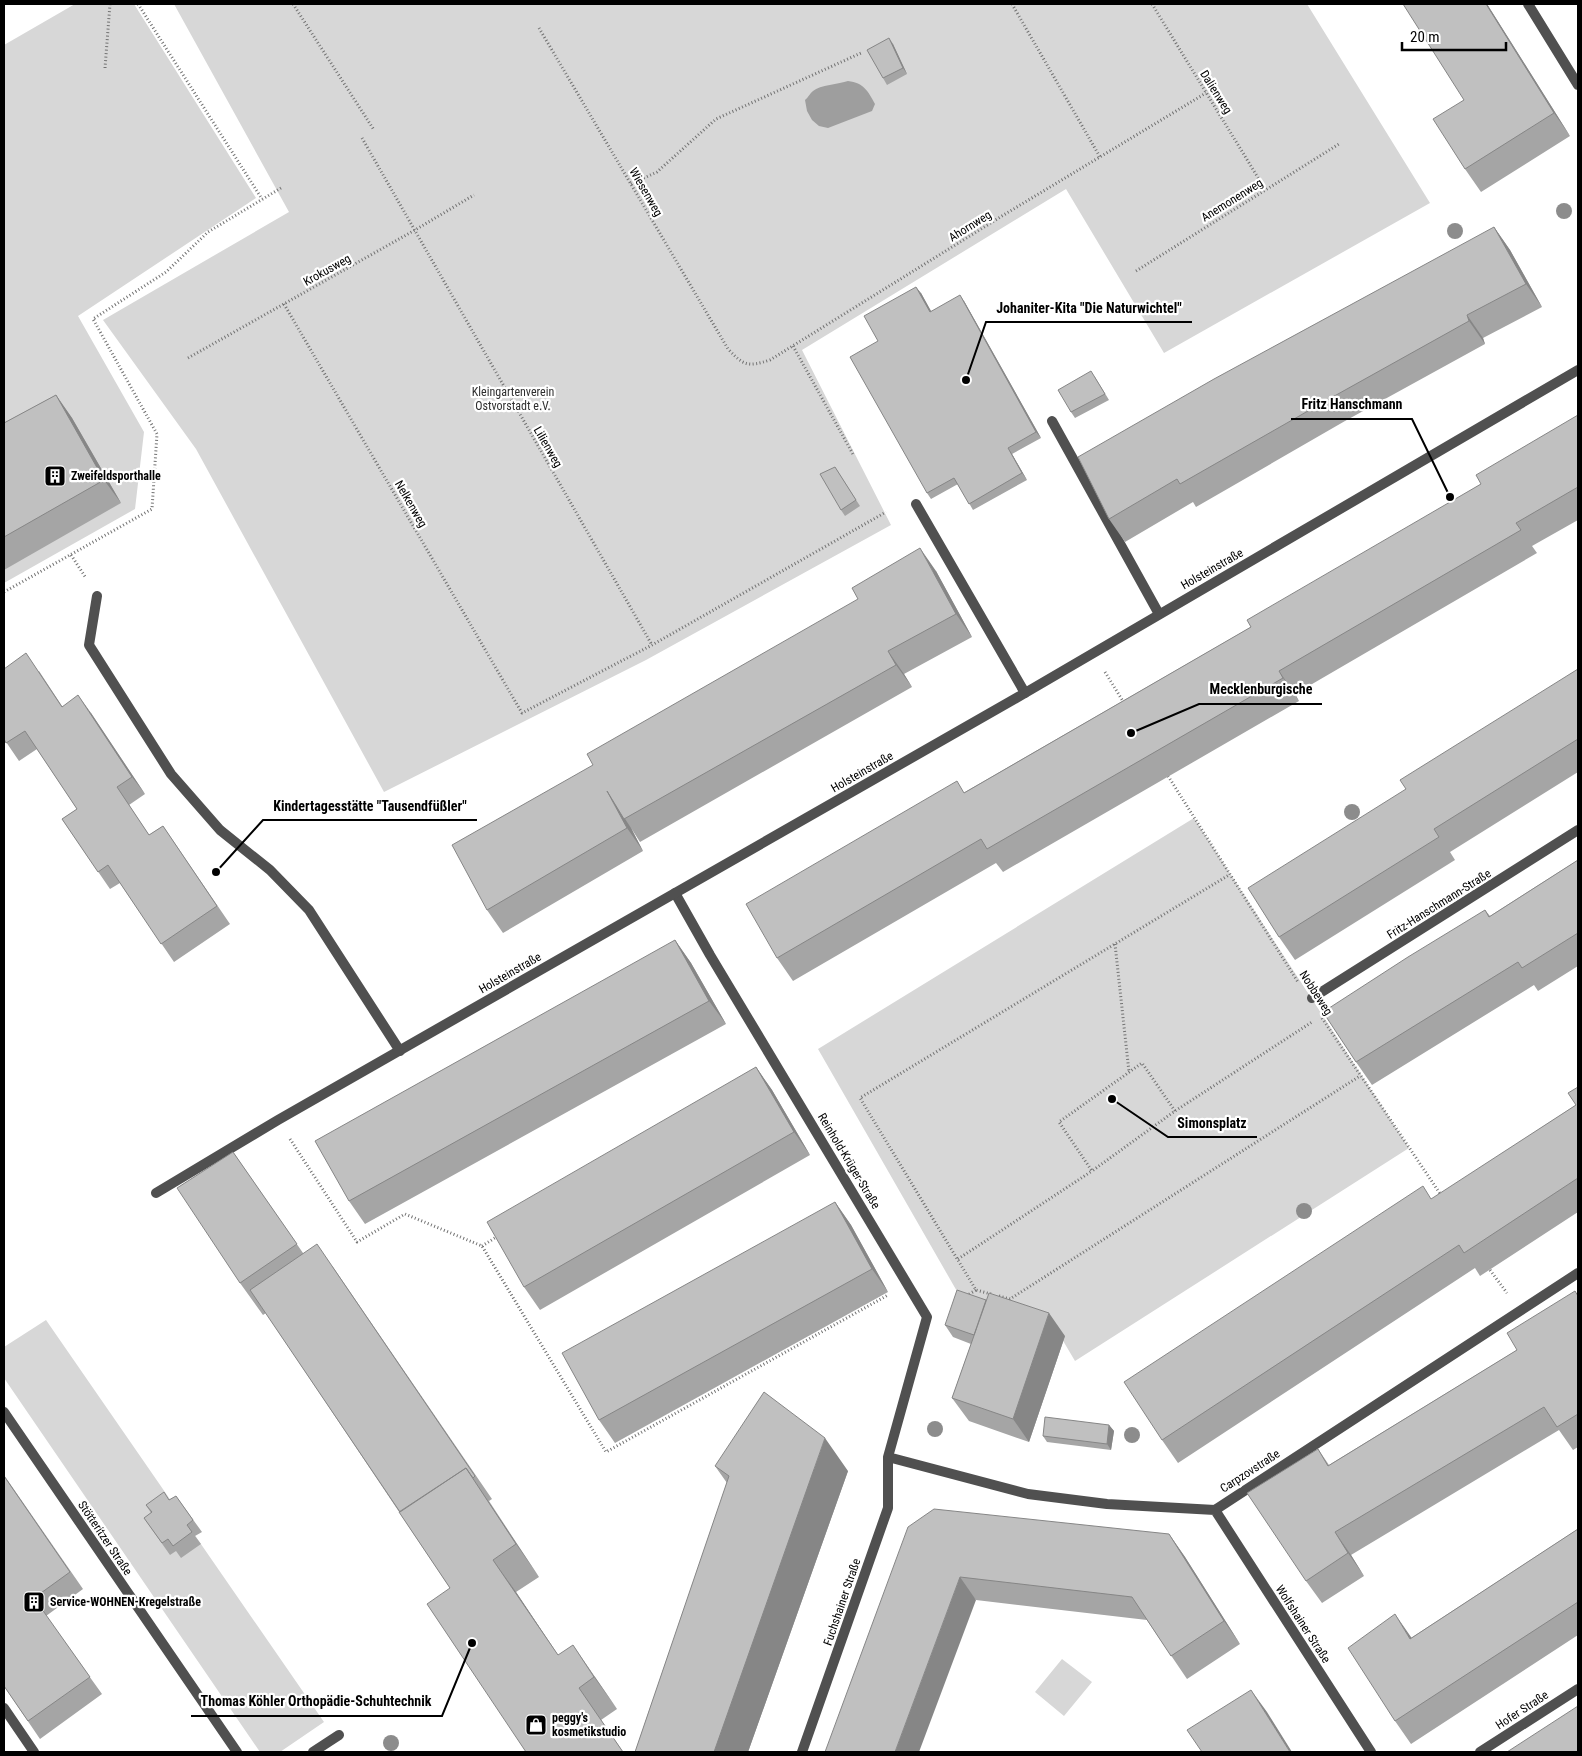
<svg xmlns="http://www.w3.org/2000/svg" width="1582" height="1756" font-family="'Roboto Condensed',sans-serif">
  <style>
    .green { fill: #d7d7d7 }
    .water { fill: #9e9e9e }
    .lines { fill: none; stroke-linecap: round; stroke-linejoin: round }
    .path { stroke: #727272; stroke-width: 3; stroke-dasharray: 1 2.5; stroke-linecap: butt }
    .service { stroke: #505050; stroke-width: 10 }
    .minor { stroke: #505050; stroke-width: 10 }
    .tertiary { stroke: #505050; stroke-width: 10 }
    .tree { fill: #8c8c8c }
    .wall { fill: #a5a5a5 }
    .shaded-wall { fill: #868686 }
    .building { fill: #c0c0c0; stroke: #868686 }
    .labels { text-anchor: middle; stroke-width: 4.5; stroke-linejoin: round; paint-order: stroke }
    .street-label { font-size: 12px; fill: #000; stroke: #fff }
    .park-label { font-size: 12px; fill: #2e2e2e; stroke: #fff }
    .poi-label { font-size: 12px; font-weight: bold; fill: #000; stroke: #fff; text-anchor: start }
    .leader { fill: none; stroke: #000; stroke-width: 2 }
    .callout-dot { fill: #000; stroke: #fff; stroke-width: 2 }
    .callout-label { font-size: 14px; text-anchor: middle; font-weight: bold; fill: #000; stroke: #fff; stroke-width: 4.5; stroke-linejoin: round; paint-order: stroke }
  </style>
  <rect width="100%" height="100%" fill="#fff"/>
  <path class="green" d="M75,4H134L256,198L78,316L144,432L135,509L4,583V45Z
    M174,4H1307L1430,203L1164,353L1066,189L802,350L891,525L646,660L384,792L196,449L103,320L289,212Z
    M1194,818L1409,1148L1075,1361L1062,1339L966,1307L818,1049Z
    M46,1320L324,1722L280,1752H260L4,1378V1347Z
    M1062,1659L1092,1682L1064,1716L1035,1692Z"/>
  <path class="water" d="M848,81C864,83 868,91 875,104L872,111L828,128L819,126L812,120L807,111L805,100C808,98 810,93 813,91C820,85 839,84 848,81Z"/>
  <g class="lines">
    <path class="path" d="M138,4L262,199
      M293,4L374,130
      M1012,4L1100,157
      M1152,4L1265,189
      M539,28L728,349C744,366 748,367 770,360L1002,216L1206,93
      M105,68L110,4
      M362,138L652,645
      M631,184L657,172L716,119L861,53
      M1136,271L1339,144
      M284,304L522,713L652,645L886,512
      M793,346L854,456
      M188,358L415,230L474,195
      M71,555L86,578
      M4,592L152,509L157,434L93,319L166,272L208,232L281,188
      M1105,672L1124,703
      M1168,776L1298,982
      M1115,944L1129,1072
      M1322,1018L1441,1195
      M1175,1111L1142,1063L1059,1122L1092,1171L1175,1111L1312,1022
      M290,1139L357,1242L405,1214L482,1246L606,1452L888,1295
      M482,1246L498,1236
      M958,1259L1092,1171
      M1490,1270L1507,1293
      M991,1294L976,1290L860,1098L1229,875
      M966,1296L976,1290
      M999,1296L1010,1299L1360,1076"/>
    <path class="service" d="M1052,421L1159,614
      M916,504L1025,693
      M97,596L89,645L171,774L220,830L270,870L309,910L400,1051
      M4,1708L34,1752"/>
    <path class="minor" d="M1528,4L1578,85
      M675,893L710,955L927,1317L888,1457V1508L802,1752
      M1312,998L1578,830
      M4,1412L237,1752
      M888,1457L1028,1494L1107,1504L1215,1510L1578,1273
      M1215,1510L1371,1752
      M313,1752L339,1735
      M1480,1752L1578,1689"/>
    <path class="tertiary" d="M156,1193L278,1120L1025,693L1578,370"/>
  </g>
  <g class="tree">
    <circle cx="1564" cy="211" r="8"/>
    <circle cx="1455" cy="231" r="8"/>
    <circle cx="1352" cy="812" r="8"/>
    <circle cx="1304" cy="1211" r="8"/>
    <circle cx="935" cy="1429" r="8"/>
    <circle cx="1132" cy="1435" r="8"/>
    <circle cx="391" cy="1743" r="8"/>
  </g>
  <path class="wall" d="M1487,4L1570,136L1481,192L1465,169L1464,100Z
    M893,44L907,74L887,85L883,78Z
    M1494,227L1510,250L1542,307L1483,338L1485,344L1345,421L1196,507L1193,502L1125,542L1109,519Z
    M921,293L931,312L964,301L1041,438L1012,454L1027,480L973,510L958,484L931,499L927,493L878,341Z
    M1095,377L1109,400L1075,418L1071,412Z
    M56,395L72,418L121,503L4,570V423Z
    M1578,415V520L1532,546L1537,553L1295,694L1299,701L1003,872L996,863L793,981L777,958L965,792L1251,627L1481,484Z
    M835,467L860,506L845,516L841,510Z
    M936,571L972,637L904,674L912,687L640,842L631,828L643,851L503,933L487,910Z
    M1578,669V772L1450,852L1455,860L1295,960L1279,937L1406,789Z
    M39,671L62,706L91,713L145,794L129,805L149,835L163,826L230,924L174,962L120,883L110,889L62,819L77,809L37,749L19,761L4,739Z
    M1578,860V966L1538,991L1534,985L1372,1085L1356,1062L1485,910L1490,916Z
    M675,940L691,963L726,1024L365,1224L349,1201Z
    M756,1067L772,1090L810,1155L540,1310L524,1287Z
    M1578,1087V1212L1480,1276L1475,1268L1178,1463L1162,1440L1432,1199L1576,1105Z
    M233,1152L303,1253L333,1267L492,1499L489,1501L539,1577L516,1592L558,1655L595,1677L617,1709L601,1720L623,1752H526L450,1588L266,1313L263,1315L240,1283Z
    M835,1202L851,1225L888,1292L615,1443L599,1420Z
    M1578,1295V1447L1573,1450L1559,1430L1351,1555L1364,1576L1322,1603L1306,1581L1318,1449L1329,1465L1517,1350Z
    M945,1325L1065,1336L1029,1442L969,1421L952,1398L971,1344L953,1337Z
    M1109,1425L1114,1431L1111,1450L1047,1442L1043,1436Z
    M715,1466L848,1471L748,1752H635L727,1483Z
    M4,1475L83,1589L46,1616L102,1694L40,1739L4,1686Z
    M176,1496L202,1532L195,1536L201,1544L181,1558L176,1551L170,1555L144,1518L151,1513L146,1505L169,1500Z
    M908,1527L1169,1534L1185,1557L1240,1644L1187,1679L1147,1620L976,1600Z
    M1578,1529V1635L1411,1744L1395,1721L1411,1638Z"/>
  <path class="shaded-wall" d="M1486,4H1487L1570,136L1554,113Z
    M889,38L893,44L907,74L903,68Z
    M1494,227L1510,250L1542,307L1526,284Z
    M916,287L921,293L935,318L930,312Z
    M960,295L964,301L1041,438L1036,432Z
    M1467,315L1483,338L1485,344L1469,321Z
    M56,395L72,418L121,503L104,480Z
    M1008,448L1012,454L1027,480L1022,473Z
    M920,548L936,571L972,637L956,614Z
    M888,651L904,674L912,687L896,665Z
    M1279,671L1295,694L1299,701L1283,678Z
    M78,695L91,713L145,794L132,777Z
    M607,791L631,828L643,851L627,828Z
    M675,940L691,963L726,1024L709,1001Z
    M756,1067L772,1090L810,1155L794,1132Z
    M835,1202L851,1225L888,1292L872,1269Z
    M1049,1313L1065,1336L1029,1442L1013,1419Z
    M1109,1425L1114,1431L1111,1450L1107,1444Z
    M825,1438L848,1471L748,1752H714Z
    M466,1468L488,1501L539,1577L516,1544Z
    M1335,1532L1351,1555L1364,1576L1348,1553Z
    M1169,1534L1185,1557L1240,1644L1224,1621Z
    M493,1560L516,1592L580,1688L558,1655Z
    M960,1577L976,1600L919,1752H895Z
    M1395,1614L1411,1637L1426,1662L1410,1639Z
    M573,1645L617,1709L594,1677Z
    M1251,1690L1267,1712L1292,1752H1290Z"/>
  <path class="building" d="M1403,4H1486L1554,113L1465,169L1433,119L1464,100Z
    M889,38L903,68L883,78L867,50Z
    M1494,227L1526,284L1467,315L1469,321L1329,399L1180,484L1177,479L1109,519L1078,457L1214,379Z
    M916,287L930,312L960,295L1036,432L1008,448L1022,473L969,504L954,478L927,493L850,357L878,341L864,316Z
    M1091,371L1105,394L1071,412L1058,390Z
    M56,395L104,480L4,537V423Z
    M1578,415V487L1516,523L1521,530L1279,671L1283,678L987,849L981,839L777,958L746,904L957,781L964,793L1251,627L1247,620L1481,484L1476,475Z
    M835,467L856,500L841,510L820,474Z
    M920,548L956,614L888,651L896,665L624,819L607,791L627,828L487,910L452,845L593,765L587,754L858,599L852,588Z
    M26,653L62,707L78,695L132,777L117,787L149,835L163,826L217,906L161,944L108,865L98,872L62,819L77,809L25,731L6,743L4,739V669Z
    M1578,669V739L1434,829L1439,837L1279,937L1248,888L1406,789L1400,780Z
    M1578,860V933L1522,968L1518,962L1356,1062L1323,1012L1408,957L1485,910L1489,917Z
    M675,940L709,1001L349,1201L315,1141Z
    M756,1067L794,1132L524,1287L487,1222Z
    M1578,1087V1178L1464,1253L1459,1245L1162,1440L1124,1382L1423,1186L1431,1199L1576,1105L1568,1093Z
    M233,1152L297,1244L240,1283L177,1188Z
    M835,1202L872,1269L599,1420L562,1353Z
    M317,1244L475,1476L473,1478L466,1468L400,1512L250,1290Z
    M957,1290L986,1300L974,1335L945,1325Z
    M1575,1291L1578,1296V1414L1557,1427L1544,1407L1335,1532L1348,1553L1306,1581L1247,1493L1318,1449L1328,1466L1517,1350L1507,1333Z
    M989,1293L1049,1313L1013,1419L952,1398Z
    M764,1392L825,1438L714,1752H635L729,1476L715,1466Z
    M1045,1417L1109,1425L1107,1444L1043,1436Z
    M466,1468L516,1544L493,1560L558,1655L573,1645L594,1677L579,1688L623,1752H526L427,1604L450,1588L399,1512Z
    M4,1476L70,1572L34,1598L90,1677L28,1721L4,1686Z
    M164,1492L169,1500L176,1496L193,1520L187,1525L192,1532L173,1546L168,1539L162,1543L144,1518L152,1512L146,1505Z
    M934,1509L1169,1534L1224,1621L1171,1656L1132,1597L960,1577L895,1752H825L908,1527Z
    M1578,1529V1602L1395,1721L1348,1648L1395,1614L1410,1639Z
    M1251,1690L1290,1752H1202L1187,1730Z
    M1578,1706V1752H1507Z"/>
  <defs>
    <g id="building-square" transform="scale(1.125)"><rect x="-9" y="-9" width="18" height="18" rx="4" fill="#000" stroke="#fff"/><path d="M-4-6H4V6H1V3H-1V6H-4ZM-2.5-4.3h1.7v1.8h-1.7ZM.8-4.3h1.7v1.8H.8ZM-2.5-1h1.7V.8h-1.7ZM.8-1h1.7V.8H.8Z" fill="#fff"/></g>
    <g id="shop-square" transform="scale(1.125)"><rect x="-9" y="-9" width="18" height="18" rx="4" fill="#000" stroke="#fff"/><path d="M-5-2.5h2.3a2.7 3.5 0 0 1 5.4 0H5L5.5 6h-11ZM-1.5-2.5h3a1.5 2.3 0 0 0-3 0Z" fill="#fff"/></g>
  </defs>
  <g fill-rule="evenodd">
    <use href="#building-square" x="55" y="476"/>
    <use href="#building-square" x="34" y="1602"/>
    <use href="#shop-square" x="536" y="1725"/>
  </g>
  <g class="labels">
    <g class="street-label">
      <text transform="translate(1216 92) rotate(58)" y="4">Dalienweg</text>
      <text transform="translate(646 192) rotate(60)" y="4">Wiesenweg</text>
      <text transform="translate(1232 200) rotate(-32)" y="4">Anemonenweg</text>
      <text transform="translate(970 226) rotate(-32)" y="4">Ahornweg</text>
      <text transform="translate(327 270) rotate(-29)" y="4">Krokusweg</text>
      <text transform="translate(548 447) rotate(60)" y="4">Lilienweg</text>
      <text transform="translate(411 504) rotate(60)" y="4">Nelkenweg</text>
      <text transform="translate(1212 569) rotate(-30)" y="4">Holsteinstraße</text>
      <text transform="translate(862 772) rotate(-30)" y="4">Holsteinstraße</text>
      <text transform="translate(1439 904) rotate(-32)" y="4">Fritz-Hanschmann-Straße</text>
      <text transform="translate(510 973) rotate(-30)" y="4">Holsteinstraße</text>
      <text transform="translate(1316 993) rotate(57)" y="4">Nobbeweg</text>
      <text transform="translate(849 1161) rotate(59)" y="4">Reinhold-Krüger-Straße</text>
      <text transform="translate(1250 1471) rotate(-33)" y="4">Carpzovstraße</text>
      <text transform="translate(105 1538) rotate(56)" y="4">Stötteritzer Straße</text>
      <text transform="translate(842 1602) rotate(-71)" y="4">Fuchshainer Straße</text>
      <text transform="translate(1303 1624) rotate(57)" y="4">Wolfshainer Straße</text>
      <text transform="translate(1522 1710) rotate(-33)" y="4">Hofer Straße</text>
    </g>
    <g class="park-label">
      <text x="513" y="396">Kleingartenverein<tspan x="513" dy="14">Ostvorstadt e.V.</tspan></text>
    </g>
    <g class="poi-label">
      <text x="71" y="480">Zweifeldsporthalle</text>
      <text x="50" y="1606">Service-WOHNEN-Kregelstraße</text>
      <text x="552" y="1722">peggy's<tspan x="552" dy="14">kosmetikstudio</tspan></text>
    </g>
  </g>
  <path class="leader" d="M966 380L986 322H1192M1450 497L1412 419H1291M1131 733L1199 704H1322M216 872L263 820H477M1112 1099L1168 1137H1257M472 1643L442 1716H191"/>
  <g class="callout-dot">
    <circle cx="966" cy="380" r="5"/>
    <circle cx="1450" cy="497" r="5"/>
    <circle cx="1131" cy="733" r="5"/>
    <circle cx="216" cy="872" r="5"/>
    <circle cx="1112" cy="1099" r="5"/>
    <circle cx="472" cy="1643" r="5"/>
  </g>
  <g class="callout-label">
    <text x="1089" y="313">Johaniter-Kita "Die Naturwichtel"</text>
    <text x="1352" y="409">Fritz Hanschmann</text>
    <text x="1261" y="694">Mecklenburgische</text>
    <text x="370" y="811">Kindertagesstätte "Tausendfüßler"</text>
    <text x="1212" y="1128">Simonsplatz</text>
    <text x="316" y="1706">Thomas Köhler Orthopädie-Schuhtechnik</text>
  </g>
  <rect width="1582" height="1756" fill="none" stroke="#000000" stroke-width="10"/>
  <path d="M1402 42v8h104v-8" fill="none" stroke="#000000" stroke-width="2.5"/>
  <text x="1410" y="42" font-size="15" fill="#000000" stroke="#ffffff" stroke-width="4" paint-order="stroke">20 m</text>
</svg>
